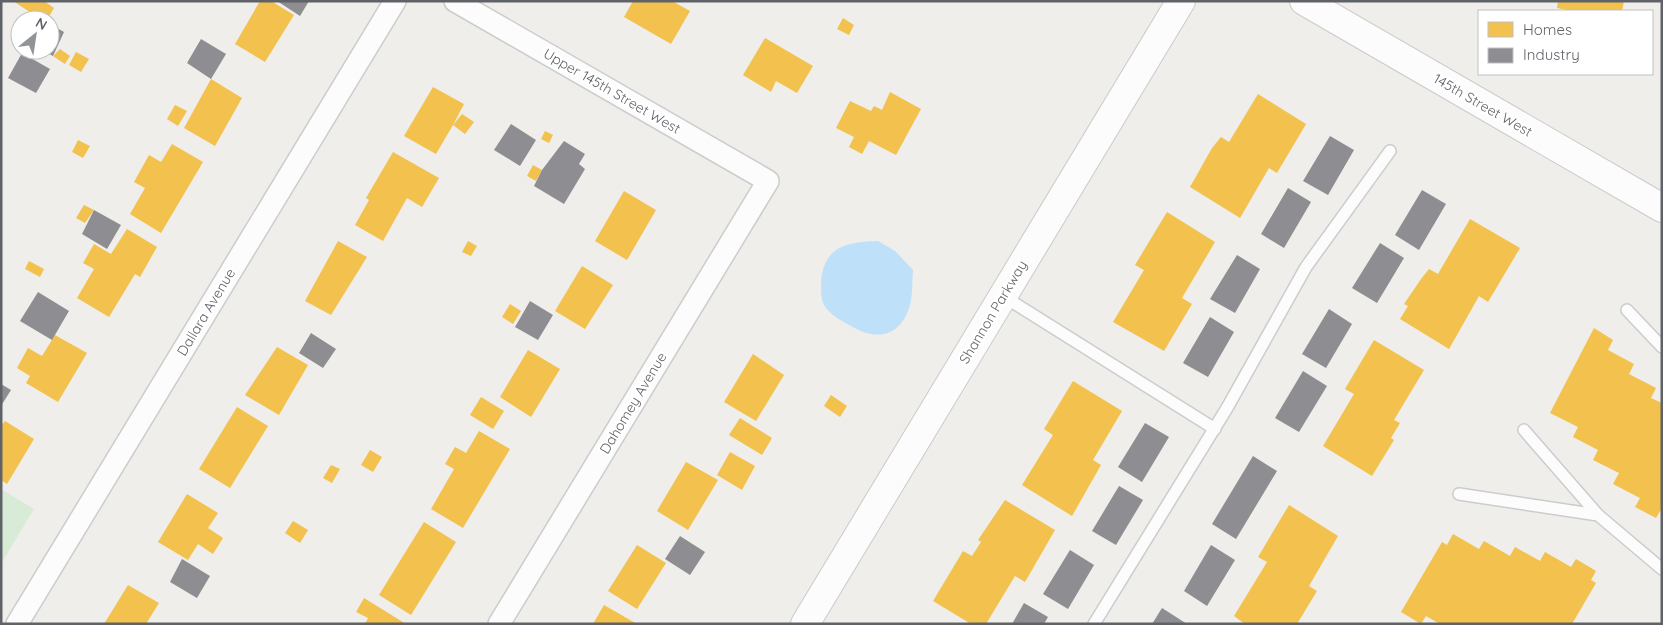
<svg xmlns="http://www.w3.org/2000/svg" width="1663" height="625" font-family="Quicksand,sans-serif">
  <style>
    .green { fill: #d8ebd6 }
    .water { fill: #bfe0f9 }
    .homes { fill: #f2c14e }
    .industry { fill: #8d8d92 }
    .lines { fill: none; stroke-linecap: round; stroke-linejoin: round }
    .lane-casing { stroke: #cbcccc; stroke-width: 14 }
    .street-casing { stroke: #cbcccc; stroke-width: 24 }
    .secondary-casing { stroke: #cacacb; stroke-width: 30 }
    .lane { stroke: #fdfcfc; stroke-width: 11 }
    .street { stroke: #fdfcfc; stroke-width: 21 }
    .secondary { stroke: #fdfcfc; stroke-width: 28 }
    .labels { text-anchor: middle; stroke-width: 5; stroke-linejoin: round; paint-order: stroke }
    .street-label { font-size: 14px; fill: #5f6368; stroke: #fff }
  </style>
  <rect width="100%" height="100%" fill="#efeeea"/>
  <path class="green" d="M1,489L34,509L1,564Z"/>
  <path class="water" d="M878,241L895,251L913,270C912,281 913,294 910,305C901,336 878,342 851,326C842,321 830,315 824,305C821,300 821,289 821,282C824,246 847,242 878,241Z"/>
  <path class="homes" d="M13,1H44L54,8L48,18L38,12L36,16Z
    M260,1H271L294,15L265,62L235,44Z
    M633,1H672L690,11L671,44L624,17Z
    M1558,1H1624L1622,11H1572L1557,8Z
    M843,18L854,25L849,35L837,29Z
    M765,38L813,66L797,93L776,81L771,92L743,75Z
    M60,49L70,56L65,64L53,56Z
    M76,52L89,59L81,72L69,65Z
    M211,79L242,98L215,146L184,128Z
    M433,87L464,104L453,125L462,114L474,122L465,134L453,125L436,154L404,136Z
    M890,92L921,109L896,155L869,141L862,154L849,147L854,137L836,128L850,101L871,111L874,106L882,110Z
    M1258,94L1306,124L1277,173L1269,168L1240,218L1190,187L1212,148L1221,137L1229,142Z
    M175,105L187,111L178,126L167,119Z
    M545,131L553,135L549,143L541,139Z
    M78,140L90,146L83,158L72,152Z
    M172,144L203,162L161,233L130,214L145,188L134,182L149,155L161,162Z
    M393,152L439,178L422,207L407,198L383,241L355,225L369,200L366,198Z
    M533,165L542,170L536,181L527,176Z
    M624,191L656,210L627,260L595,241Z
    M84,205L94,210L85,223L76,218Z
    M1167,212L1215,242L1182,298L1192,304L1164,351L1113,322L1144,270L1135,265Z
    M1470,219L1520,248L1488,302L1479,296L1449,349L1400,319L1408,306L1404,304L1421,279L1429,269L1438,274Z
    M127,229L157,247L140,277L135,274L109,317L77,298L94,269L83,263L94,244L111,254Z
    M338,241L367,257L331,315L305,301Z
    M468,241L477,246L471,256L462,252Z
    M29,261L44,269L40,277L25,269Z
    M582,266L613,285L585,329L555,311Z
    M510,304L521,311L513,324L502,317Z
    M1594,328L1613,340L1608,350L1634,364L1629,374L1656,388L1651,398L1662,403V508L1656,518L1635,507L1640,498L1613,484L1619,473L1593,460L1598,450L1573,437L1578,427L1550,413Z
    M55,335L87,353L58,402L26,383L30,376L17,368L28,348L42,356Z
    M1374,340L1424,370L1394,420L1400,423L1391,438L1394,440L1372,476L1323,446L1354,394L1345,389Z
    M277,347L308,365L279,415L245,395Z
    M528,350L560,369L531,417L500,397Z
    M753,354L784,375L756,421L724,402Z
    M1073,381L1122,411L1093,460L1101,465L1072,516L1022,485L1053,435L1044,429Z
    M831,395L847,406L840,417L824,406Z
    M481,397L504,411L493,429L470,415Z
    M237,407L268,426L230,488L199,469Z
    M740,418L772,438L762,455L729,435Z
    M5,421L34,439L7,484L1,480V426Z
    M479,431L510,449L463,528L431,509L454,469L445,464L455,447L466,453Z
    M370,450L382,457L373,472L361,465Z
    M730,452L755,466L742,490L717,475Z
    M686,462L718,480L688,530L657,511Z
    M331,465L340,469L332,483L323,478Z
    M187,494L218,513L208,528L223,538L213,554L198,544L188,560L158,542Z
    M1005,500L1055,530L1025,582L1015,576L986,624H971L933,601L963,551L972,556L981,542L978,540Z
    M1289,505L1338,536L1309,586L1317,591L1297,624H1245L1234,616L1267,562L1258,557Z
    M293,521L308,530L300,543L285,533Z
    M424,522L456,542L411,615L379,595Z
    M1453,534L1479,549L1484,541L1510,556L1515,547L1540,561L1545,552L1571,567L1576,559L1596,571L1591,580L1596,583L1572,624H1440L1426,616L1421,624L1401,612L1442,542L1447,545Z
    M637,545L666,563L637,609L608,591Z
    M128,585L159,603L146,624H104Z
    M364,598L406,624H365L368,618L356,612Z
    M604,605L637,624H593Z"/>
  <path class="industry" d="M277,1H309L300,16Z
    M50,24L64,32L53,56L41,50H50Z
    M201,39L226,54L211,79L187,63Z
    M22,53L50,69L36,93L8,78Z
    M511,124L536,140L520,166L494,150Z
    M1330,136L1354,150L1328,195L1303,181Z
    M564,141L585,154L579,164L585,169L564,204L534,186L542,170Z
    M1288,188L1311,202L1284,248L1261,234Z
    M1422,190L1446,204L1419,250L1395,235Z
    M94,210L121,225L107,249L82,234Z
    M1380,243L1404,258L1377,303L1352,288Z
    M1237,255L1260,269L1235,313L1210,299Z
    M38,292L69,311L52,340L20,321Z
    M530,301L553,315L538,340L515,327Z
    M1329,309L1352,324L1326,368L1302,354Z
    M1210,317L1234,332L1208,377L1183,363Z
    M311,333L336,349L323,368L299,353Z
    M1303,371L1327,386L1299,432L1275,418Z
    M1,384L11,390L1,406Z
    M1145,423L1169,437L1142,482L1118,467Z
    M1253,456L1277,471L1236,539L1212,524Z
    M1119,486L1143,500L1116,545L1092,531Z
    M680,536L705,552L690,575L665,559Z
    M1211,545L1235,560L1207,606L1184,591Z
    M1070,550L1094,565L1068,609L1043,594Z
    M182,559L210,576L197,598L170,582Z
    M1024,603L1048,617L1044,624H1012Z
    M1162,608L1187,624H1152Z"/>
  <g class="lines">
    <g class="lane-casing">
      <path id="lane" d="M1003,296L1215,429
        M1627,310L1662,347
        M1524,430L1598,515L1662,569
        M1459,494L1598,515
        M1094,624L1227,408L1306,267L1390,151"/>
    </g>
    <g class="street-casing">
      <path id="street" d="M455,1L768,181L499,624
        M17,624L395,1"/>
    </g>
    <g class="secondary-casing">
      <path id="secondary" d="M1304,1L1662,208
        M805,624L1181,1"/>
    </g>
    <use href="#lane" class="lane"/>
    <use href="#street" class="street"/>
    <use href="#secondary" class="secondary"/>
  </g>
  <g class="labels">
    <g class="street-label">
      <text transform="translate(612 91) rotate(30)" y="5">Upper 145th Street West</text>
      <text transform="translate(1483 105) rotate(30)" y="5">145th Street West</text>
      <text transform="translate(206 312) rotate(-59)" y="5">Dallara Avenue</text>
      <text transform="translate(993 312) rotate(-59)" y="5">Shannon Parkway</text>
      <text transform="translate(633 403) rotate(-59)" y="5">Dahomey Avenue</text>
    </g>
  </g>
  <rect width="1663" height="625" fill="none" stroke="#5f6368" stroke-width="5"/>
  <rect x="1478" y="10" width="175" height="65" fill="#ffffff" stroke="#bfc1c3"/>
  <rect x="1488" y="22" width="25" height="15" fill="#f2c14e" stroke="#bfc1c3"/>
  <text x="1523" y="35" font-size="15" fill="#5f6368">Homes</text>
  <rect x="1488" y="48" width="25" height="15" fill="#8d8d92" stroke="#bfc1c3"/>
  <text x="1523" y="60" font-size="15" fill="#5f6368">Industry</text>
  <g transform="translate(35 35) rotate(30)"><circle r="24" fill="#ffffff" stroke="#bfc1c3"/>
  <path d="M0-4L9 19L0 12L-9 19Z" fill="#919496"/>
  <text y="-8" font-size="14" font-weight="bold" text-anchor="middle" fill="#5f6368">N</text>
  </g>
</svg>
